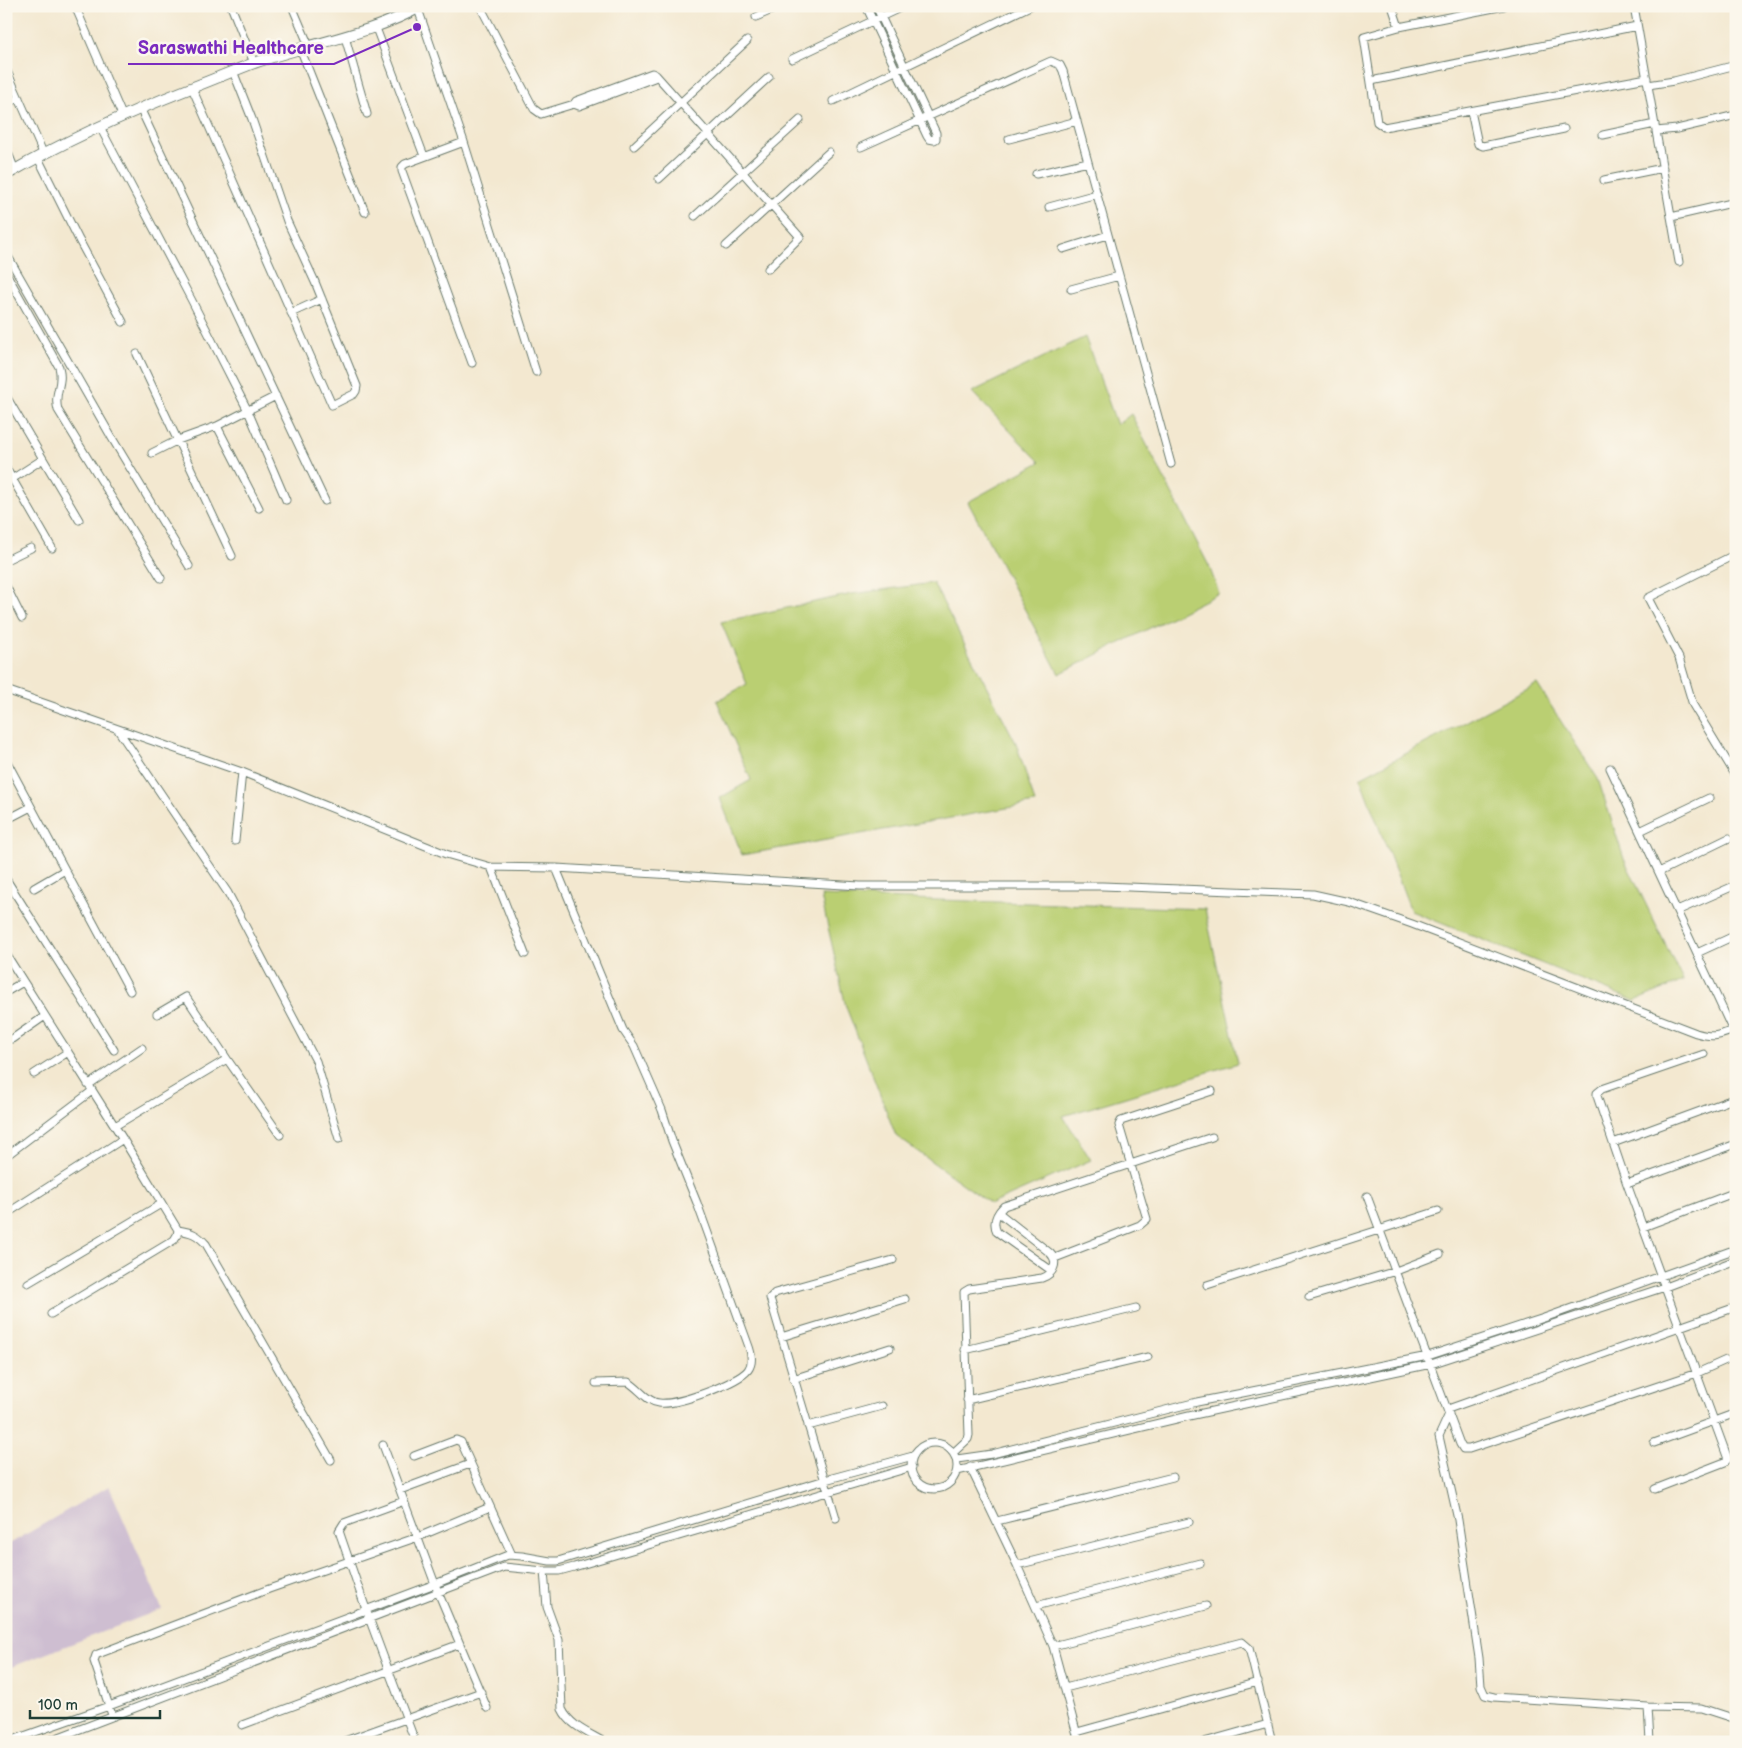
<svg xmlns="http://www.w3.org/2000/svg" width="1742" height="1748" font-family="'Balsamiq Sans',sans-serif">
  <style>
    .industrial { fill: #cebed1 }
    .green { fill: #bacf72; stroke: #6c8653 }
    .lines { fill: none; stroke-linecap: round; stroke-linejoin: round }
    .street-casing { stroke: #69796b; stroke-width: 9 }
    .secondary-casing { stroke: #69796b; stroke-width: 12 }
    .street { stroke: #fff; stroke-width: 7 }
    .secondary { stroke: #fff; stroke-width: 10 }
    .leader { fill: none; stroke: #7b2cbf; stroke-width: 2 }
    .callout-dot { fill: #7b2cbf; stroke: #fbf7ec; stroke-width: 2 }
    .callout-label { font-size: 18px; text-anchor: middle; font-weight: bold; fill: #7b2cbf; stroke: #fbf7ec; stroke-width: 5; stroke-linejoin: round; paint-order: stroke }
  </style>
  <rect width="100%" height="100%" fill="#fbf7ec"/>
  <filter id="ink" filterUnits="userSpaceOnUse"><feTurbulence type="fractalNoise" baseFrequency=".02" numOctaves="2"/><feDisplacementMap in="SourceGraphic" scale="10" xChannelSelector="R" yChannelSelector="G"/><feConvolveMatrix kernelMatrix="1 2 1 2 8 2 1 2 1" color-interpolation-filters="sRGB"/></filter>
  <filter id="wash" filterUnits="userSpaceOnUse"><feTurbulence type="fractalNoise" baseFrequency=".0096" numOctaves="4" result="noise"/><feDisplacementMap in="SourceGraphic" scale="20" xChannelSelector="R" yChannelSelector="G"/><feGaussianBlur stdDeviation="1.12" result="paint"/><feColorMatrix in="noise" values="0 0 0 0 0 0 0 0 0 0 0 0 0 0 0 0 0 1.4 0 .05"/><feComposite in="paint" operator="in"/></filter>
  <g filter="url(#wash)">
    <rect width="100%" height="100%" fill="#f3e8d0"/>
    <path class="industrial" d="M109,1486L162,1609L6,1669V1546Z"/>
    <path class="green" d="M1085,337L1117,425L1131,414L1209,566L1219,593L1059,674L968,502L1040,462L972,392Z
      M933,583L1016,743L1035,803L742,855L720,798L751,780L717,701L747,684L721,622L852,594Z
      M1537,684L1598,779L1624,859L1683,981L1635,1001L1411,911L1360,778Z
      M821,896L1205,909L1238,1063L1063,1116L1091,1160L991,1204L896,1136L846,1007Z"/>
  </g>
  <g filter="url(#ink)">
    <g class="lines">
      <g class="street-casing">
        <path id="street" d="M75,6L122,115
          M231,6L254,63
          M292,6L309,46
          M480,6L534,109L541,114L574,104
          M866,6L927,136L929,139L934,140L936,139V133L876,6
          M1392,6L1399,27
          M1504,6L1399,27L1364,37L1377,122L1384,127L1647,78
          M1634,6L1679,262
          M418,9L464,142L536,372
          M756,17L781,6
          M376,28L424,156
          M345,37L367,114
          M300,48L365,212
          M792,59L904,6
          M6,69L44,155
          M656,75L654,78L579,106L574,104L576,101L652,73L656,75L800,237L768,269
          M1371,81L1637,26
          M1648,85L1674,81L1736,65
          M192,88L332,405L354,394L356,391L357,386L315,282L287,221L252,119L233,71
          M833,101L1030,6
          M6,104L19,98
          M140,108L325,501
          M1471,111L1478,144L1483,146L1564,129
          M100,127L191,299L248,411L286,500
          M1656,131L1677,129L1736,115
          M1603,135L1655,124
          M1009,139L1077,121
          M464,142L405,164L402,167V171L472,363
          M634,146L747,41
          M861,147L1051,61L1060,65L1063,71L1171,464
          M6,148L15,170
          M38,158L79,240L123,322
          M1036,174L1088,162
          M659,179L769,77
          M1604,180L1663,168
          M1049,207L1097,194
          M695,216L800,120
          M1671,217L1736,202
          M726,246L829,152
          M1063,249L1108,235
          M6,253L112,438L189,566
          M6,273L59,367C64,385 53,392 58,410L161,578
          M1071,289L1119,276
          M291,313L322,299
          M137,354L232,556
          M6,396L79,520
          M217,426L259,508
          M152,453L178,440L217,426L276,396
          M6,468L52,548
          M12,479L43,459
          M1736,554L1648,598L1679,658L1693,705L1736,776
          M6,560L31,548
          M6,586L22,618
          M6,690L242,772L446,854L491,867L556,868L860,886H1102L1313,894L1349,902L1412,924L1696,1033C1713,1038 1719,1036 1736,1029
          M118,730L228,893L316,1061L339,1139
          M6,760L130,991
          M1610,768L1733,1031
          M6,820L31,807
          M1640,831L1709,798
          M235,841L242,772
          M491,867L525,954
          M556,868L623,1030L634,1046L662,1110L672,1141L697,1203L748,1344C751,1352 754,1362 748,1370C738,1383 676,1406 659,1403C647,1402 639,1388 628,1382L596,1383
          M1659,872L1729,838
          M6,879L114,1050
          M34,888L65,870
          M1677,911L1736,885
          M1697,953L1736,935
          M6,954L123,1139L178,1230L177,1235L174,1240L51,1314
          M6,992L23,982
          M157,1014L186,997L227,1059
          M12,1039L45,1016
          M34,1074L68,1052
          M88,1085L142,1048
          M115,1126L227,1059L280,1135
          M1613,1143L1736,1098
          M6,1156L92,1091
          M1627,1184L1736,1144
          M1367,1196L1460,1444L1463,1449H1469L1697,1373L1726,1360
          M6,1214L123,1139
          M1643,1227L1736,1192
          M178,1230C191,1232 197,1234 206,1244L331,1460
          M1055,1258L1140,1225L1147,1219L1119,1125L1121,1121L1212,1091
          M1052,1271L997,1232C992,1222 996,1214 1004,1206L1212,1137
          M28,1283L161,1204
          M1207,1285L1438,1211
          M1309,1297L1396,1271L1440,1254
          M781,1337L905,1299
          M965,1350L1136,1308
          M793,1379L890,1348
          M967,1400L1148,1357
          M1448,1409L1736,1307
          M1449,1414L1439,1436L1458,1520L1479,1658L1481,1686L1485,1695L1494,1697L1648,1707L1702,1708L1736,1719
          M808,1426L882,1406
          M1654,1443L1736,1413
          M911 1466a23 23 0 1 1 46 0a23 23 0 1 1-46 0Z
          M383,1445L438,1592L487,1708
          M953,1453L968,1439L969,1435L964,1292L969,1289L1042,1278C1054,1274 1059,1262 1050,1253L999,1213
          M414,1456L456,1440L461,1442L512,1555
          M957,1459L992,1454L1197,1402L1428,1356L1544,1318L1736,1249
          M970,1467L1017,1565L1053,1646L1079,1742
          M957,1471L1189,1416L1431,1364L1665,1287L1736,1260
          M1655,1489L1725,1462L1728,1459L1627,1184L1597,1096V1093L1602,1089L1704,1054
          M400,1490L470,1464
          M404,1501L344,1523L339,1531L369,1618L413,1736
          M836,1518L770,1298L775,1293L893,1260
          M997,1521L1173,1477
          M1017,1565L1189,1522
          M544,1571L547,1607L559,1640L562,1709C570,1726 589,1733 604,1742
          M1036,1606L1200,1563
          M1053,1646L1206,1606
          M1065,1688L1242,1642L1249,1648L1272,1742
          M1648,1707L1650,1742
          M112,1715L94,1661L96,1655L98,1654L269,1589L418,1537L490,1507
          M242,1725L460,1644
          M1077,1732L1258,1682
          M7,1742L109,1706L435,1584L508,1555L522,1556L550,1561H558L825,1480L913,1456
          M46,1742L504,1567L544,1571H559L574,1567L912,1467
          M342,1742L481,1692
          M1204,1742L1268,1724"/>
      </g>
      <g class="secondary-casing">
        <path id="secondary" d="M6,175C66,140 127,113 191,88C212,80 233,71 254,63C311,43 370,35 422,6"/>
      </g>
      <use href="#street" class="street"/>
      <use href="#secondary" class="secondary"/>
    </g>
  </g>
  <path class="leader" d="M417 27L334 64H128"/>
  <circle class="callout-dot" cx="417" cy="27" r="5"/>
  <g class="callout-label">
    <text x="231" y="54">Saraswathi Healthcare</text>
  </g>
  <rect width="1742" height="1748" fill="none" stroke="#fbf7ec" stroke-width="25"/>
  <path d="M30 1710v8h130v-8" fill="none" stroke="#1f3d34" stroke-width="2.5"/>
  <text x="38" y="1710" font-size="15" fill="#1f3d34" stroke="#fbf7ec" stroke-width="4" paint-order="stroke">100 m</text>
</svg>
